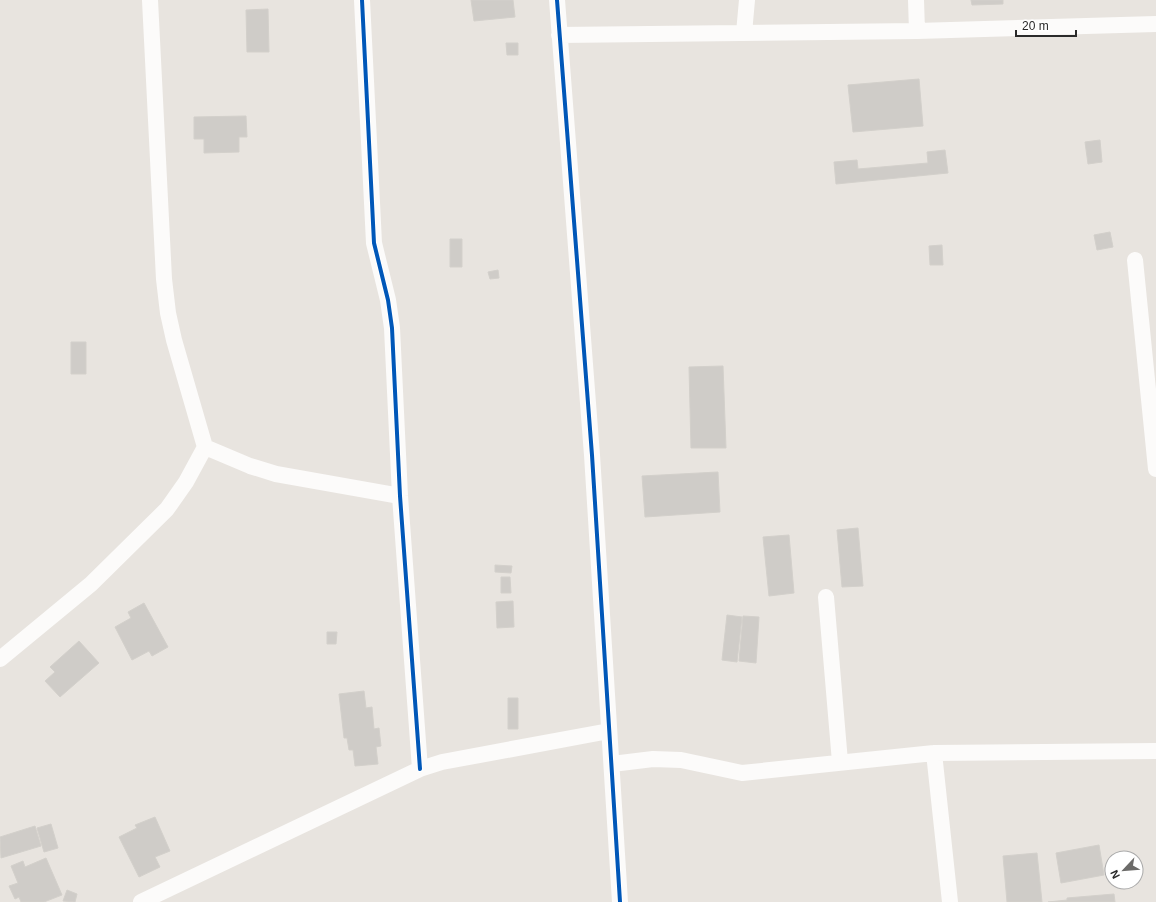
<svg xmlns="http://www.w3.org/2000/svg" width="1156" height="902" font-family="Helvetica,sans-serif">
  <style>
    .building { fill: #cfccc8; stroke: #d3d0cb }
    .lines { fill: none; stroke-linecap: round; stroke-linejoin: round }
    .street { stroke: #fcfbfa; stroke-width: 16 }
    .cycleway-casing { stroke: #fff; stroke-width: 6 }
    .cycleway { stroke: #0057b8; stroke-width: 4 }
  </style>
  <rect width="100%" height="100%" fill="#e8e4df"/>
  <path class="building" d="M471,0H513L515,17L474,21Z
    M971,0H1003V4L972,5Z
    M268,9L269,52H247L246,10Z
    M506,43H518V55H507Z
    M919,79L923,126L853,132L848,85Z
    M246,116L247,137H239V152L204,153V139H194V117Z
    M1100,140L1102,162L1088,164L1085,142Z
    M945,150L948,173L836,184L834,162L857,160L858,169L928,163L927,152Z
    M1110,232L1113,247L1097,250L1094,235Z
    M450,239H462V267H450Z
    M942,245L943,265H930L929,246Z
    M498,270L499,278L490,279L488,272Z
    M71,342H86V374H71Z
    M723,366L726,448H691L689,367Z
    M718,472L720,512L645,517L642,476Z
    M858,528L863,586L842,587L837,530Z
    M789,535L794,593L769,596L763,537Z
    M495,565L512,566L511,573L495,572Z
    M501,577H510L511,593H501Z
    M513,601L514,627L497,628L496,602Z
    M144,603L168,647L152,656L149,651L132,660L115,627L131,618L128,612Z
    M727,615L742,617L737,662L722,660Z
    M743,616L759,617L756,663L739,661Z
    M327,632H337L336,644H327Z
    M79,641L99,663L60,697L45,681L55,672L50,667Z
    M364,691L366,708L372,707L374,729L379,728L381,746L376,747L378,764L355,766L353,750H349L347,738H344L339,694Z
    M508,698H518V729H508Z
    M155,817L170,851L155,857L160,867L139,877L119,837L137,828L135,825Z
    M51,824L58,848L44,852L37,828Z
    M35,826L41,846L1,858L0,837Z
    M1099,845L1104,875L1061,883L1056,853Z
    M1037,853L1042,902H1007L1003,856Z
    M46,858L62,895L44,902H21L19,897L15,899L9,886L18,883L11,866L23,861L25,867Z
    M67,890L77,894L75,902L63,901Z
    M1114,894L1115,902H1048L1067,900V898Z"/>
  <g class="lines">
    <path class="street" d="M362,0L374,243L388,300L392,328L400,496L420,769
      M557,0L592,455L620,902
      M916,0L917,31
      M744,33L747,0
      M559,35L917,31L1156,24
      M1135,260L1156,469
      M205,447L250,466L276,474L400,496
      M826,597L840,762
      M0,659L91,584L167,509L186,482L205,447L174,340L168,313L164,279L150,0
      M934,753L950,902
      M612,764L653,759L681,760L742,773L934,753L1156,751
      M141,902L420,769L442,762L609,731"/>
    <g class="cycleway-casing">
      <path id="cycleway" d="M362,0L374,243L388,300L392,328L400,496L420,769
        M557,0L592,455L620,902"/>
    </g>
    <use href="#cycleway" class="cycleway"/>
  </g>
  <g transform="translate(1124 870) rotate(244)"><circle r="19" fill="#ffffff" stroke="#aaaaaa"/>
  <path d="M0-3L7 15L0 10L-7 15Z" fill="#6c6b69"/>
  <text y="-6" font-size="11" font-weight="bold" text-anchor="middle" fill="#2a2a2a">N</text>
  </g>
  <path d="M1016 30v6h60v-6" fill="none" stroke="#2a2a2a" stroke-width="2"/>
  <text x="1022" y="30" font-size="12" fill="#2a2a2a" stroke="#ffffff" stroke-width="3" paint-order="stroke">20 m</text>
</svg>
